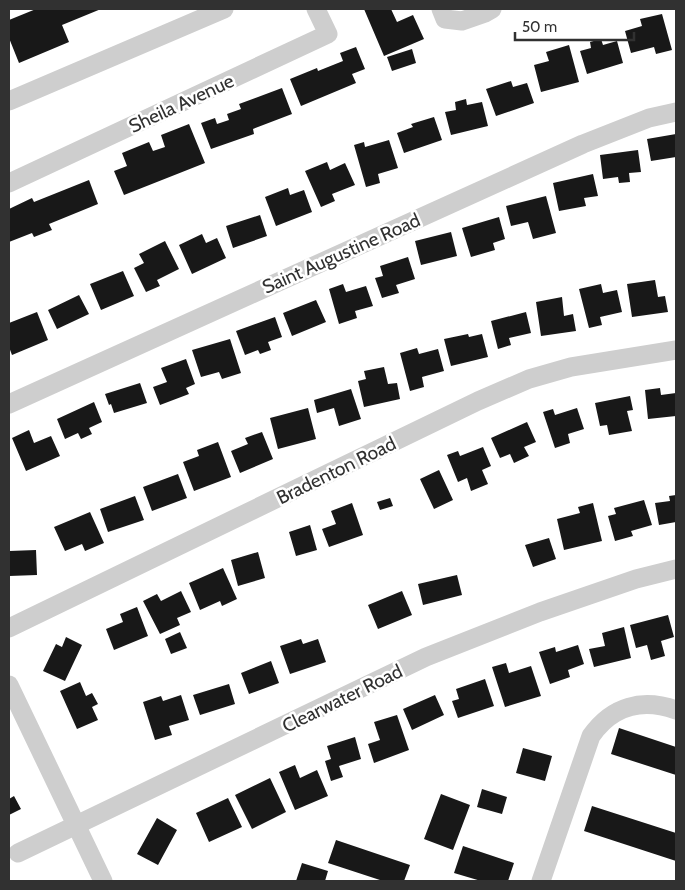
<svg xmlns="http://www.w3.org/2000/svg" width="685" height="890" font-family="Cabin,sans-serif">
  <style>
    .building { fill: #181818 }
    .lines { fill: none; stroke-linecap: round; stroke-linejoin: round }
    .street { stroke: #cecece; stroke-width: 19 }
    .labels { text-anchor: middle; stroke-width: 5; stroke-linejoin: round; paint-order: stroke }
    .street-label { font-size: 19px; fill: #313131; stroke: #fff }
  </style>
  <rect width="100%" height="100%" fill="#fff"/>
  <path class="building" d="M36,9H101L62,25L69,42L19,63L9,38V20Z
    M364,9H391L397,22L413,15L424,39L384,56Z
    M662,14L672,50L656,54L654,47L631,53L625,31L642,26L640,19Z
    M601,39L603,45L617,41L623,63L587,74L580,51L591,48L590,42Z
    M569,45L579,82L541,92L534,65L549,61L546,52Z
    M356,47L365,69L352,74L356,83L301,106L290,79L317,68L318,71L343,61L340,53Z
    M412,49L416,63L392,71L387,57Z
    M511,81L513,87L527,83L534,103L496,116L486,89Z
    M282,88L292,114L253,129L254,134L211,149L201,123L215,118L217,124L229,120L227,114L241,109L239,104Z
    M466,99L467,105L482,102L488,126L451,135L445,112L456,110L455,102Z
    M434,117L442,140L404,153L397,133L413,127L411,124Z
    M189,124L205,163L124,195L114,171L127,166L122,153L149,142L153,151L165,147L161,135Z
    M676,134V157L651,161L647,139Z
    M389,140L398,168L378,174L380,183L366,187L354,145L364,142L365,147Z
    M638,150L641,172L629,173L630,182L619,183L618,177L603,179L600,155Z
    M327,162L330,170L345,163L355,185L332,194L335,201L321,207L305,171Z
    M593,174L598,196L584,198L586,206L559,211L553,183Z
    M89,180L98,204L49,224L52,230L34,237L32,233L9,242V209L32,198L34,202Z
    M288,188L290,195L304,190L312,212L276,226L265,197Z
    M546,196L556,233L533,239L528,222L511,226L506,206Z
    M260,215L267,236L233,248L226,226Z
    M499,217L505,239L493,243L495,250L471,257L462,228Z
    M451,232L457,256L421,265L415,241Z
    M202,234L206,243L217,238L226,258L192,274L179,245Z
    M165,241L179,269L157,280L160,286L146,292L134,268L144,263L139,254Z
    M408,257L415,279L396,285L399,293L382,298L375,278L383,276L380,266Z
    M123,271L134,296L101,310L90,284Z
    M655,280L658,297L665,296L668,312L632,317L627,284Z
    M343,284L346,292L366,286L373,306L355,311L357,318L339,324L329,289Z
    M601,284L603,293L617,290L622,312L600,317L602,325L589,328L579,289Z
    M79,295L89,314L57,329L48,310Z
    M562,297L564,316L573,314L576,331L541,336L536,302Z
    M316,300L326,322L292,336L283,313Z
    M37,312L48,340L12,355L9,347V323Z
    M526,312L531,333L509,338L511,345L498,349L491,321Z
    M275,317L282,337L268,342L271,350L260,354L258,350L245,355L236,331Z
    M468,334L469,337L482,334L488,357L451,366L444,339Z
    M230,339L241,373L222,379L219,372L201,377L192,350Z
    M417,348L419,354L438,349L444,371L422,377L424,387L410,391L400,353Z
    M186,359L195,384L186,388L189,394L160,405L153,387L167,382L161,368Z
    M384,367L388,384L397,383L400,399L364,407L358,381L366,379L364,371Z
    M140,383L147,403L114,413L111,404L109,405L105,394Z
    M660,388L661,395L676,393V416L648,419L645,390Z
    M351,389L361,419L339,426L334,408L317,413L314,400Z
    M630,396L633,410L627,411L632,431L609,435L607,425L600,426L595,403Z
    M94,402L102,422L89,428L92,434L81,439L78,433L65,439L57,419Z
    M308,408L316,439L278,449L270,418Z
    M577,408L584,429L568,434L570,443L555,448L543,412L553,409L555,415Z
    M527,422L536,442L524,447L529,456L514,463L510,454L500,458L491,438Z
    M29,430L34,443L51,436L60,456L26,471L12,438Z
    M262,432L273,459L240,473L231,451L248,444L245,438Z
    M218,442L231,477L194,491L183,462L199,456L197,450Z
    M483,447L491,466L482,470L488,484L471,491L467,478L458,482L447,455L458,451L460,456Z
    M439,470L453,500L434,509L420,479Z
    M178,474L187,498L152,511L143,487Z
    M676,495V522L659,525L655,503L670,501L669,496Z
    M135,496L144,520L108,532L100,509Z
    M390,498L393,506L380,510L377,502Z
    M644,500L652,525L631,531L633,536L615,541L608,516L616,514L614,508Z
    M352,503L363,535L329,547L322,529L336,524L331,511Z
    M593,503L602,541L564,550L557,519L580,513L578,507Z
    M90,512L104,543L85,551L82,544L65,551L54,527Z
    M310,525L317,550L296,556L289,532Z
    M549,538L556,559L533,567L525,545Z
    M36,550L37,575L9,576V551Z
    M258,552L265,578L238,586L231,560Z
    M223,568L237,599L222,606L220,601L200,610L189,583Z
    M457,575L462,595L423,605L418,584Z
    M181,591L191,612L177,618L180,625L160,634L143,601L157,594L161,601Z
    M402,591L412,615L378,629L368,605Z
    M137,607L148,636L114,650L106,629L123,622L120,614Z
    M668,615L674,637L661,641L665,656L651,660L647,645L636,648L630,625Z
    M624,627L631,658L594,667L589,649L605,646L602,633Z
    M180,632L187,648L171,654L165,639Z
    M66,637L82,645L65,681L43,671L56,644L62,647Z
    M301,639L303,644L318,639L326,662L290,674L280,646Z
    M578,645L584,664L568,670L570,677L550,684L539,652L555,647L556,652Z
    M271,661L279,683L249,694L241,673Z
    M506,663L509,673L531,666L541,696L505,707L492,667Z
    M485,679L494,706L458,718L452,701L459,699L456,689Z
    M80,682L86,696L92,693L98,704L92,707L98,720L77,729L60,691Z
    M229,684L235,704L200,715L193,695Z
    M181,695L189,720L169,726L172,735L155,740L143,702L161,696L163,701Z
    M435,695L444,715L412,730L403,709Z
    M397,715L409,750L374,763L368,744L380,740L374,722Z
    M619,728L676,747V775L611,754Z
    M355,737L361,759L339,766L343,777L331,781L325,761L331,759L327,746Z
    M523,748L552,756L545,781L516,773Z
    M295,765L300,778L317,770L328,796L295,810L279,772Z
    M270,778L286,812L252,829L235,795Z
    M482,789L507,797L502,814L477,807Z
    M441,794L470,805L453,850L424,839Z
    M14,796L21,809L9,815V799Z
    M228,798L242,827L209,842L196,813Z
    M592,806L676,833V861L584,831Z
    M157,818L177,830L158,865L137,854Z
    M336,840L410,865L404,881H383L328,863Z
    M463,846L514,863L508,881H481L454,873Z
    M302,863L328,871L325,881H296Z"/>
  <g class="lines">
    <path class="street" d="M441,9L445,19L462,21L485,13L492,9
      M9,101L224,9
      M9,183L328,34L316,9
      M9,404L583,144L649,118L676,112
      M9,628L478,401L529,379L571,367L676,350
      M9,685L103,881
      M18,853L426,657L540,612L636,579L676,569
      M541,881L591,736C612,706 642,698 676,710"/>
  </g>
  <g class="labels">
    <g class="street-label">
      <text transform="translate(181 103) rotate(-25)" y="7">Sheila Avenue</text>
      <text transform="translate(341 253) rotate(-24)" y="7">Saint Augustine Road</text>
      <text transform="translate(336 470) rotate(-26)" y="7">Bradenton Road</text>
      <text transform="translate(342 698) rotate(-26)" y="7">Clearwater Road</text>
    </g>
  </g>
  <rect width="685" height="890" fill="none" stroke="#313131" stroke-width="20"/>
  <path d="M515 32v8h119v-8" fill="none" stroke="#313131" stroke-width="2.5"/>
  <text x="522" y="32" font-size="15" fill="#313131" stroke="#ffffff" stroke-width="4" paint-order="stroke">50 m</text>
</svg>
